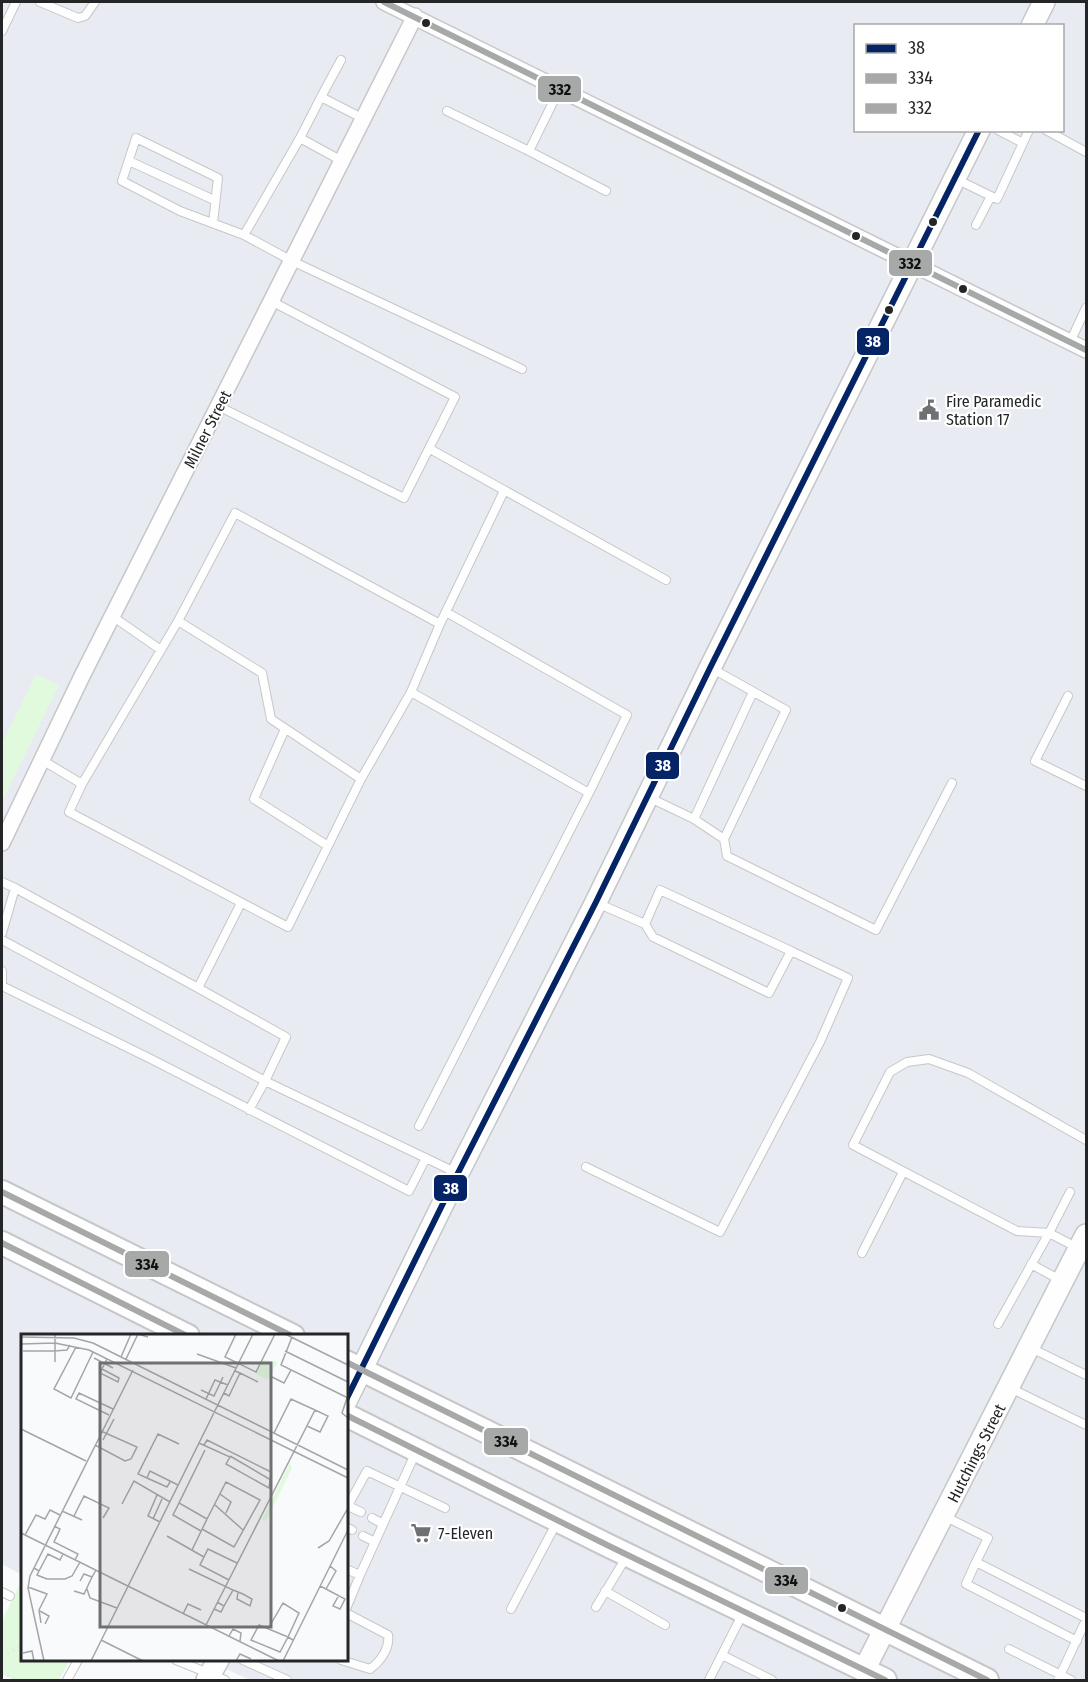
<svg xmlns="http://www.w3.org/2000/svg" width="1088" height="1682" font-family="'Fira Sans Condensed',sans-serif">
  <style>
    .built { fill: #e8ebf1; fill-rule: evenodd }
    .green { fill: #e1fade }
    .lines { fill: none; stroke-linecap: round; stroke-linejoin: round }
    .lane-casing { stroke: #c6c7c8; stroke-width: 10 }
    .street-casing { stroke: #c6c7c8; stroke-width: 18 }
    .secondary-casing { stroke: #c6c7c8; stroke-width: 24 }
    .primary-casing { stroke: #c6c7c8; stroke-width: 26 }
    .path { stroke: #e4e4e4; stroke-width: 2; stroke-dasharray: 1.5 4.5; stroke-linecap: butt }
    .lane { stroke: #fefeff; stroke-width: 8 }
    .street { stroke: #fefeff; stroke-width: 15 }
    .secondary { stroke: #fefeff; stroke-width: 21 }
    .primary { stroke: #fefeff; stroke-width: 22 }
    .bus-1-casing { stroke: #fff; stroke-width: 10 }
    .bus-2-casing { stroke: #fff; stroke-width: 10 }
    .bus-3-casing { stroke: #fff; stroke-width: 10 }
    .bus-1 { stroke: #052465; stroke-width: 6 }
    .bus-2 { stroke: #a7a8a8; stroke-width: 6 }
    .bus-3 { stroke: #a7a8a8; stroke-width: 6 }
    .bus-dot { fill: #242526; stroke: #fff; stroke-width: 2 }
    .labels { text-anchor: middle; stroke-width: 4.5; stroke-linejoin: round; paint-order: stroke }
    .poi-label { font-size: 16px; fill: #242526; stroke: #fff; text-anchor: start }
    .street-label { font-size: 16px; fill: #242526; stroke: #fff }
    .inset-road { fill: none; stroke: #a4a5a6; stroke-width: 1.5 }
    .view { fill: #6f7071; fill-opacity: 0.15; stroke: #6f7071; stroke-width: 3 }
    .inset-edge { fill: none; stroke: #242526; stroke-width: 3 }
    .line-badge { stroke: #fff; stroke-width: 2 }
    .badge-label { font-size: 16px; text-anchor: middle; font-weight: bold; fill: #fff }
    .pale-badge-label { font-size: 16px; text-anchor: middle; font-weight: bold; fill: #111 }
  </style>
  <rect width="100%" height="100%" fill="#f9fafc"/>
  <path class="built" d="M2,2H1086V1680H250L206,1660H346V1336H22V1575L2,1564ZM856,26H1062V130H856Z"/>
  <path class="green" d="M36,674L59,685L2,802V744Z
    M22,1579V1660H70L59,1680H15L2,1674V1621Z"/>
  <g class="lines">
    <g class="lane-casing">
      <path id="lane" d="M40,2L78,18L85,16L95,2
        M2,31L16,2
        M321,97L341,60
        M447,111L529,151L560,88
        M998,130L1023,143L1029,130
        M1046,130L1086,152
        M300,138L244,235L292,261L522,369
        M529,151L606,191
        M129,161L214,200
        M342,161L300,138L321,97L364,119
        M956,179L997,199L1023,143
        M213,223L218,178L136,138L122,181L180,211L244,235
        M976,225L991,196
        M1070,342L1086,308
        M218,406L404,498L455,397L271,301
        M430,449L666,580
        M446,612L627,715L589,793
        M112,616L161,650
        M178,621L262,673L271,719L361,779
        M440,624L235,513L178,621L82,784L69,812L288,927L361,779L411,692L440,624L504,491
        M711,668L786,710L724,839
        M411,692L589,793L419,1126
        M1068,696L1035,761L1086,786
        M285,729L254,799L328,846
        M42,760L82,784
        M648,797L694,819L724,839L727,856L876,930L952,783
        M694,819L753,692
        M2,882L15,888
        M597,903L645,924L653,937L769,993L791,951L660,890L645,924
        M2,933L15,888L198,988L286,1037L265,1081L457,1173
        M2,940L265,1081L249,1110
        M2,971V986L151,1059L409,1191L426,1158
        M198,988L241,903
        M586,1167L720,1232L820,1042L848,978L791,951
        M1078,1248L1049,1233L1017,1231L853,1145L890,1072L907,1062L929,1059L968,1073L1086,1140
        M862,1253L903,1172
        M1031,1264L1062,1281
        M998,1324L1049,1233L1070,1192
        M1031,1348L1086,1375
        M1010,1388L1086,1425
        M348,1506L361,1512
        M346,1509L367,1471L445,1508
        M944,1516L988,1538L976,1562
        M372,1518L383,1524
        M346,1527L352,1530
        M363,1536L375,1542
        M346,1569L360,1575L415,1454
        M605,1591L665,1625
        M2,1592L10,1596
        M596,1607L627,1556
        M346,1609L360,1575
        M511,1609L557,1522
        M1077,1641L966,1584L976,1562L1086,1618
        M1009,1649L1071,1680
        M722,1655L772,1680
        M176,1660L225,1680
        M243,1660L287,1680
        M341,1660L370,1669C381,1661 390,1648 388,1635L346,1613
        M67,1680L78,1660
        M709,1680L743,1613
        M1058,1680L1086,1620"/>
    </g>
    <g class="street-casing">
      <path id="street" d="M384,2L1086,350
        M2,843L82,676L415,16"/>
    </g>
    <g class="secondary-casing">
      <path id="secondary" d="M1032,26L1044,2
        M346,1401L458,1173L596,902L710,668L979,130
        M864,1670L1086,1235
        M207,1680L218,1660"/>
    </g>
    <g class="primary-casing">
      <path id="primary" d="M2,1192L293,1336
        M2,1243L188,1336
        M346,1362L987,1680
        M346,1415L607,1545L885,1680"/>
    </g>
    <path class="path" d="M2,1656L15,1649L22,1643
      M2,1673L16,1680"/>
    <use href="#lane" class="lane"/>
    <use href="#street" class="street"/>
    <use href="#secondary" class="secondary"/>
    <use href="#primary" class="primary"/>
    <g class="bus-1-casing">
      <path id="bus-1" d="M346,1400L458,1173L596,902L710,668L979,130"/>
    </g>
    <g class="bus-2-casing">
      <path id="bus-2" d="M2,1192L292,1336
        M2,1243L187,1336
        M346,1362L987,1680
        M346,1415L607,1545L885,1680"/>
    </g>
    <g class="bus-3-casing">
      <path id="bus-3" d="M384,2L1086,350"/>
    </g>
    <use href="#bus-1" class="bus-1"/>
    <use href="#bus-2" class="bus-2"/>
    <use href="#bus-3" class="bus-3"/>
  </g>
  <defs>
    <g id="civic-bare" transform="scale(1.62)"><path d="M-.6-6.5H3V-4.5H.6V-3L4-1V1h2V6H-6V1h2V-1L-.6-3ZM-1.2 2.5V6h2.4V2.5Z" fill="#6f7071" stroke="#fff" stroke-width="2.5" paint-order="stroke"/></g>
    <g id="supermarket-bare" transform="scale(1.62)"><path d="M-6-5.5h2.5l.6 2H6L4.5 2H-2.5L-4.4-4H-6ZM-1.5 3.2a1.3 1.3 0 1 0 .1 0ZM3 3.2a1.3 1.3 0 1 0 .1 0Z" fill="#6f7071" stroke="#fff" stroke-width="2.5" paint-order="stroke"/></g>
  </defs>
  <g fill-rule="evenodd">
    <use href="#civic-bare" x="929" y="410"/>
    <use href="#supermarket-bare" x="421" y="1533"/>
  </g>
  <g class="bus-dot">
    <circle cx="426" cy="23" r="5"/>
    <circle cx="933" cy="222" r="5"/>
    <circle cx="856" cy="236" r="5"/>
    <circle cx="963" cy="289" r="5"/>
    <circle cx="889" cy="310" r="5"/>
    <circle cx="842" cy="1608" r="5"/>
  </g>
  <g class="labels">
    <g class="poi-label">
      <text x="946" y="407">Fire Paramedic<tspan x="946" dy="18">Station 17</tspan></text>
      <text x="438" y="1539">7-Eleven</text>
    </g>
    <g class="street-label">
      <text transform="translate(207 429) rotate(-63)" y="6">Milner Street</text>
      <text transform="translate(976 1453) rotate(-63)" y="6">Hutchings Street</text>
    </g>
  </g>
  <g transform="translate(21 1334)">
    <rect width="327" height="327" fill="#f9fafc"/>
    <path d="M242,26L257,28L246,46L235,40ZM269,129L271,134L245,187L241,186Z" fill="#e1fade"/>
    <path class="inset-road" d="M34,0V17L46,16L49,11M215,0L204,23L235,38L254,0M264,0L327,31M0,3L53,4L72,9L327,136M271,3L260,31L327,64M0,10L34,9L68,16L327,144M55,13L33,55L50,64L72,18M2,17H34V28M264,17L327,48M176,20L215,34M100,23L110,0M73,24L92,34M105,25L117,0L127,3M81,35L98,44L97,48L79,39L86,25M219,39L237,48M249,42L263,49L270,36M180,56L193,62L202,43M203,59L208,62L219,39L214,37M326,64L321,79L327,84M185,65L194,46L207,51M88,81L55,65L58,59L92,75M0,95L65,127M253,99L270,65L294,76M82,106L93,85M178,109L209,123L205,130L248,154L250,138L186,106L183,111M74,111L104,127L110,125L116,113L80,97M184,116L158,169L186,185M209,122L250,146M126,144L117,140L137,100L158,110M149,148L146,153L126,144L129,137L157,151M199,160L210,168L205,179M136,161L127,182L139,188M158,169L152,181L180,197M101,170L113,147L149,168M194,171L222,196M41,177L61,186M53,182L63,162L88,174L82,184M132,185L141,165M33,192L39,195L33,208L57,220L54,226M0,199L258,327M4,201L15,181L24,185L29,176L39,181M146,202L183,223M297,214L308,207L327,174M171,216L186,185L205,148L239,166L213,213L181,195M13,234L18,237L27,220L39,226L42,220M168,235L212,256L203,272M18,237L16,241L26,245H44L51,242L59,228M208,246L179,231L187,215L216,229M59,247L63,240L71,243L75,236M299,252L305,255L315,237L309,232M7,253L26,260L18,276L20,289M66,255L69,264L96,274M305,255L324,265L319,275L312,272L318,261M212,256L222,260L231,265L229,272L216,265L217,258M53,257L63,260L71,243M193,275L200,278L203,272L196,268M19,277L28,282L24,290M162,280L167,270L180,276M185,291L294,76L307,82L299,98L286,92M247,295L262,269L278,279L267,303L259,318L230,306L238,291L267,303L272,306M208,302L212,295L220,299L219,307M80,306L122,327M2,319L11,317L13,327M23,327L7,254L9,242L112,36M70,327L232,0M215,327L219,320L230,325M262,327L327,196"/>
    <path class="view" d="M79,29H250V293H79Z"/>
    <rect width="327" height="327" class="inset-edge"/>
  </g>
  <g class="line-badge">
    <rect x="537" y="75" width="45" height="28" rx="6" fill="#a7a8a8"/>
    <rect x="888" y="249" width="45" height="28" rx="6" fill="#a7a8a8"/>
    <rect x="856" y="327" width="34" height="29" rx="6" fill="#052465"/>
    <rect x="645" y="751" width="35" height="29" rx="6" fill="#052465"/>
    <rect x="433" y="1174" width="35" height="28" rx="6" fill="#052465"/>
    <rect x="124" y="1250" width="46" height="28" rx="6" fill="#a7a8a8"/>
    <rect x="483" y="1427" width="46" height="29" rx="6" fill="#a7a8a8"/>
    <rect x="764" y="1566" width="45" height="29" rx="6" fill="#a7a8a8"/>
  </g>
  <g class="badge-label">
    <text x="873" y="347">38</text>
    <text x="663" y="771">38</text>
    <text x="451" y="1194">38</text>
  </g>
  <g class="pale-badge-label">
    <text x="560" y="95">332</text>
    <text x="910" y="269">332</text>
    <text x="147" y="1270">334</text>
    <text x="506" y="1447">334</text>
    <text x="786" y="1586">334</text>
  </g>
  <rect width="1088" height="1682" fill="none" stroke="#242526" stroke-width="6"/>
  <rect x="854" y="24" width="210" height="108" fill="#ffffff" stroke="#a7a8a8" stroke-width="1.5"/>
  <rect x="866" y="44" width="30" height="9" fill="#052465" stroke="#a7a8a8" stroke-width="1.5"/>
  <text x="908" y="54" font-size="18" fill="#242526">38</text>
  <rect x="866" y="74" width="30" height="9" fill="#a7a8a8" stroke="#a7a8a8" stroke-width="1.5"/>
  <text x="908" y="84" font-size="18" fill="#242526">334</text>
  <rect x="866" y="104" width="30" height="9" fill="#a7a8a8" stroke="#a7a8a8" stroke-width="1.5"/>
  <text x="908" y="114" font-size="18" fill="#242526">332</text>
</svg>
